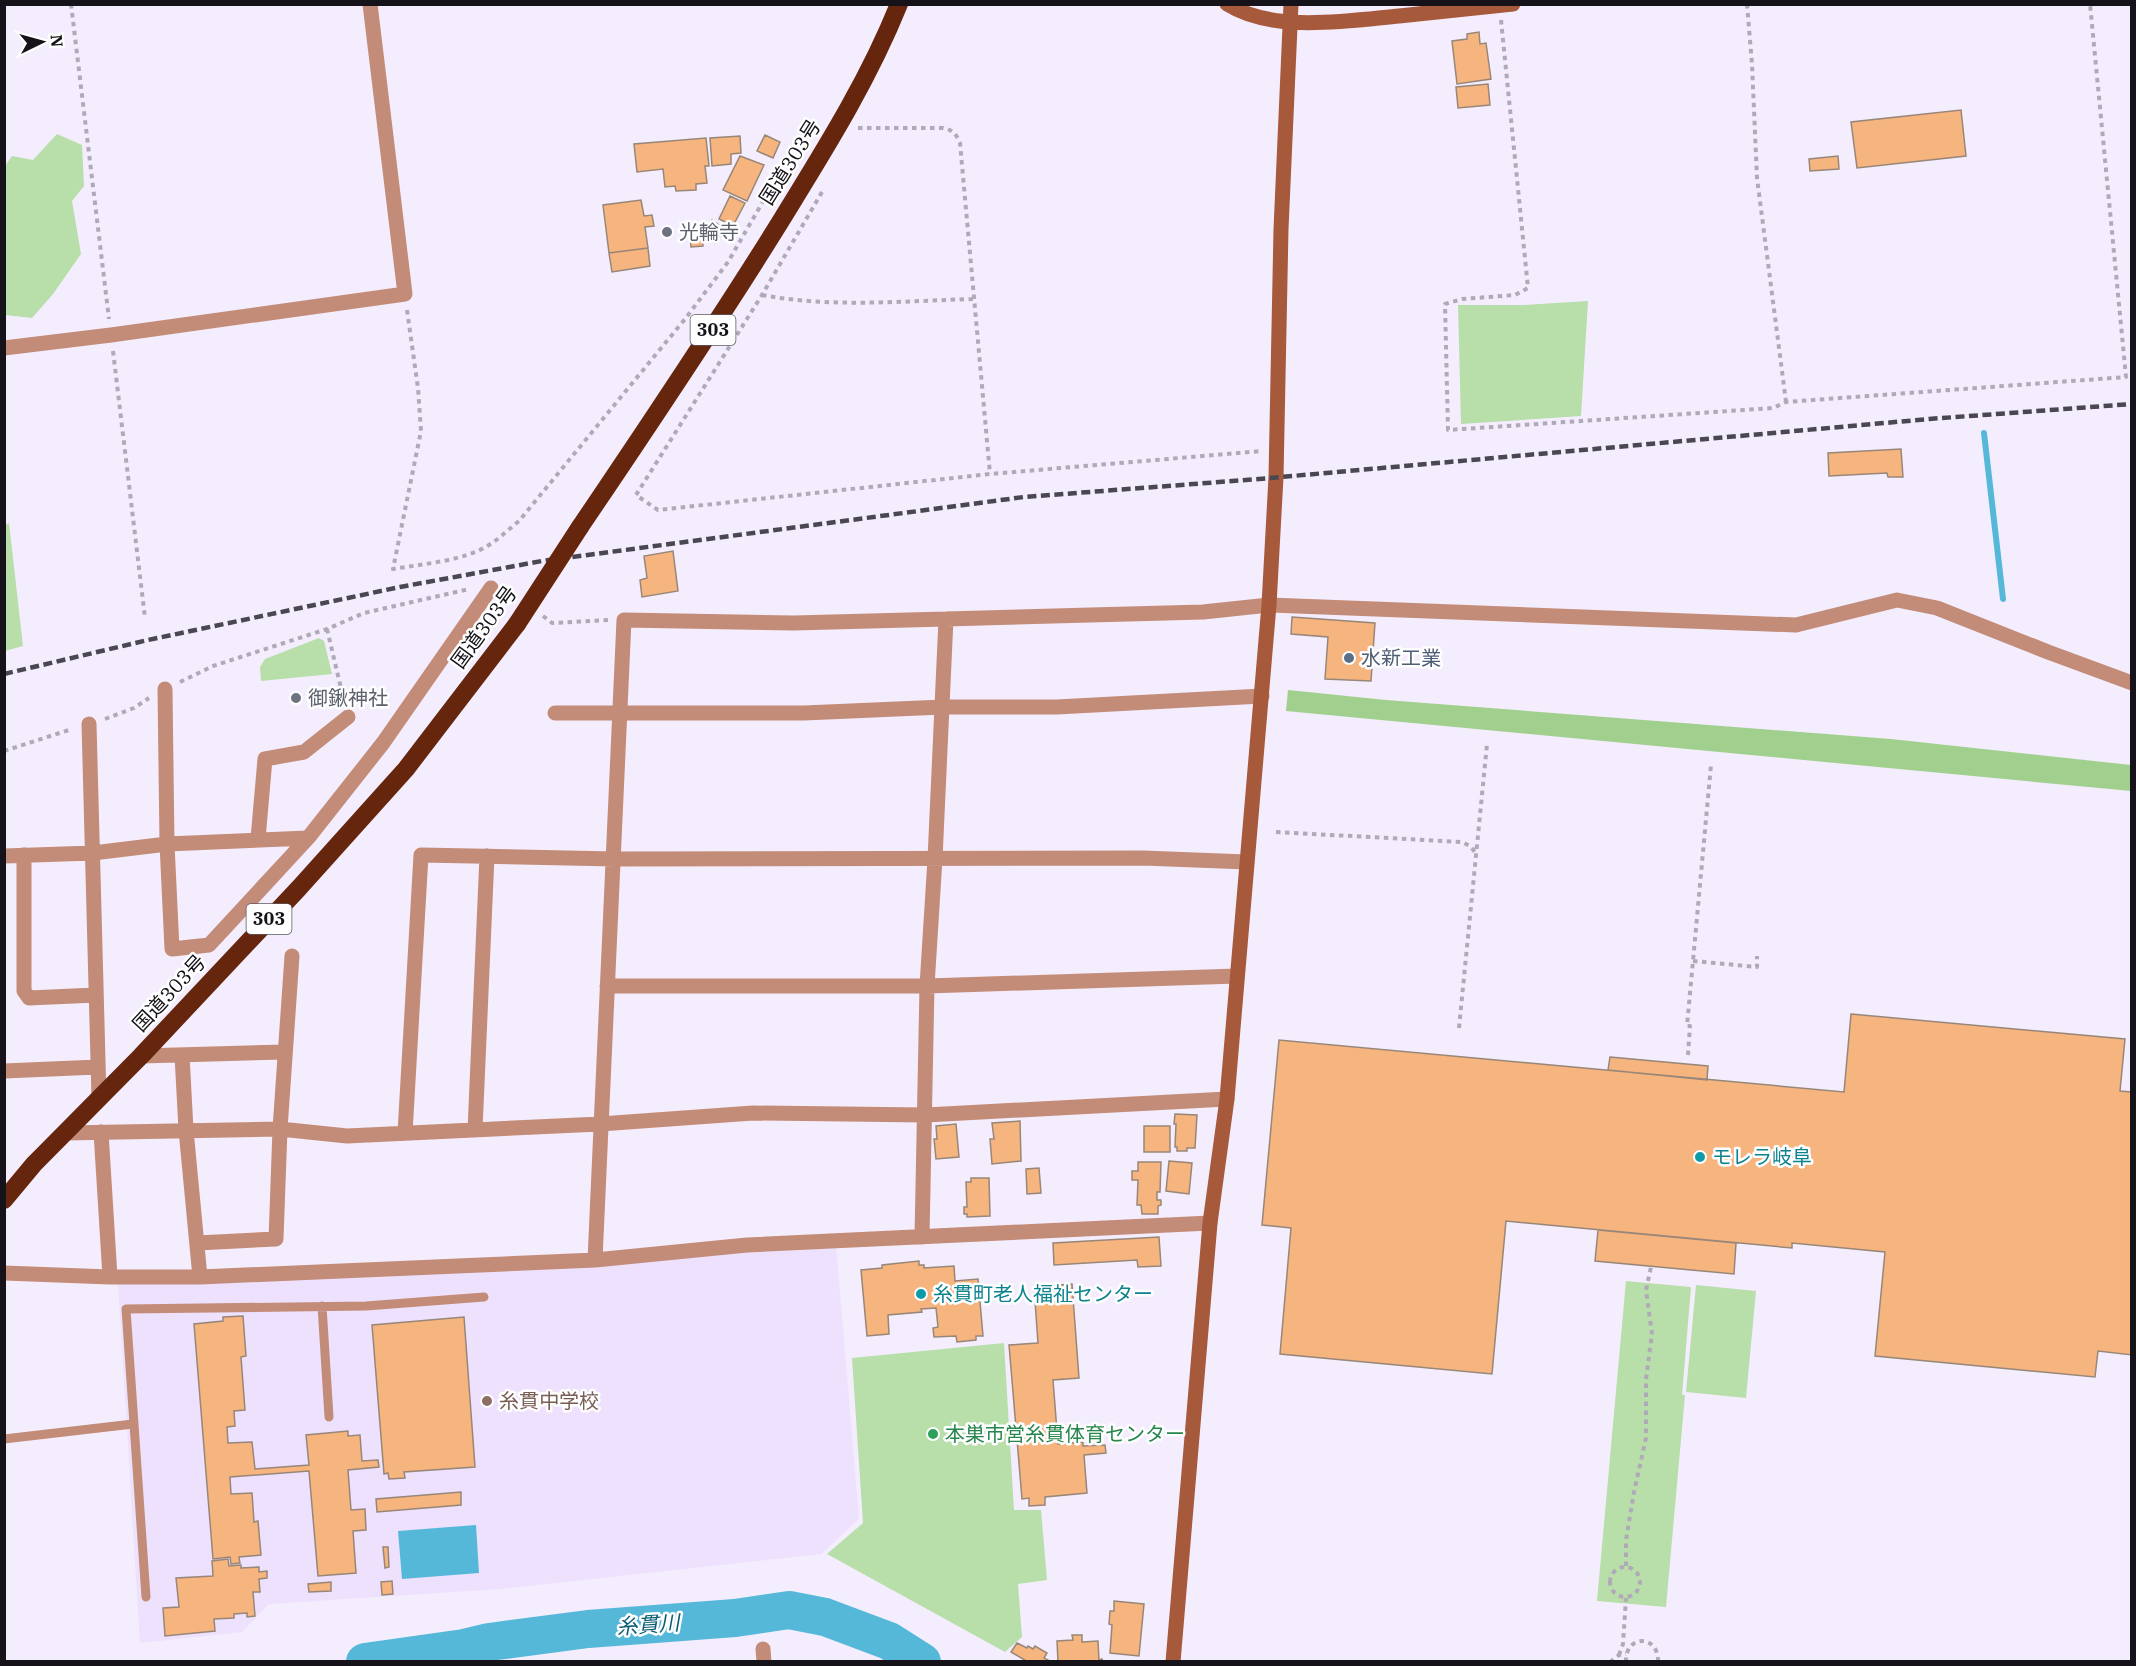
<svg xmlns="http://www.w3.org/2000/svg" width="2136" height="1666" font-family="'IBM Plex Serif','Noto Sans JP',serif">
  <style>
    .built { fill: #ede1fd }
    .green { fill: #b8dea9 }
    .forest { fill: #a1d08e }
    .water { fill: #56b8d9 }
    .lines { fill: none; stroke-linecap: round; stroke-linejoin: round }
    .stream { stroke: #56b8d9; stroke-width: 6 }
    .river { stroke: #56b8d9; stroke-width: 38 }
    .building { fill: #f6b47f; stroke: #988678; stroke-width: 1.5 }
    .path { stroke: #b0aab8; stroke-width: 4; stroke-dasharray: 4.5 4.5; stroke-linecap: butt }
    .lane { stroke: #c38c78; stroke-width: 9 }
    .street { stroke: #c38c78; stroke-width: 15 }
    .secondary { stroke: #a7593c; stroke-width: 15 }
    .highway { stroke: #65260d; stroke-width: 18 }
    .rail { stroke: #4b4750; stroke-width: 4.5; stroke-dasharray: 9 4.5; stroke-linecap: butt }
    .highway-bridge { stroke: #65260d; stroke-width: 18 }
    .worship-dot { fill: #6b7280; stroke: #fefefe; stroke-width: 2 }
    .service-dot { fill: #5c6f8a; stroke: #fefefe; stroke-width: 2 }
    .culture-dot { fill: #0f9aa8; stroke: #fefefe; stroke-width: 2 }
    .education-dot { fill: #8d6e63; stroke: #fefefe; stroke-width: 2 }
    .leisure-dot { fill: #2e9e5b; stroke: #fefefe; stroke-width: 2 }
    .labels { text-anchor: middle; stroke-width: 5; stroke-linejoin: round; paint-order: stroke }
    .shield { fill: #fefefe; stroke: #5b595e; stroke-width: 1.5 }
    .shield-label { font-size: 18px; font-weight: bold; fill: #151219 }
    .street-label { font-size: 20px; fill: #151219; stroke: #fefefe }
    .worship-label { font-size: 20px; fill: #5b616d; stroke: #fefefe; text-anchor: start }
    .service-label { font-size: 20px; fill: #4e5e75; stroke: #fefefe; text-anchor: start }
    .culture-label { font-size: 20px; fill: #0d838f; stroke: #fefefe; text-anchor: start }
    .education-label { font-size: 20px; fill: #785e54; stroke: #fefefe; text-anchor: start }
    .leisure-label { font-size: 20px; fill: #27864d; stroke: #fefefe; text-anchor: start }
    .water-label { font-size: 21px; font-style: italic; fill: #0a5d74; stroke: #fefefe }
  </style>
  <rect width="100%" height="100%" fill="#f4edfe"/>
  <path class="built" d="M836,1245L859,1519L821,1554L500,1589L269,1604L242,1632L140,1643L118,1283Z"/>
  <path class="green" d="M57,134L82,145L84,186L72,201L81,254L53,294L32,318L5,315V166L12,156L33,160Z
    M1588,301L1581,416L1461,424L1458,305H1523Z
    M9,523L23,646L5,651L4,526Z
    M319,638L324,641L332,674L261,681L260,667L265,659Z
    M1626,1281L1691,1287L1682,1395H1685L1666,1607L1597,1601Z
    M1696,1285L1756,1291L1746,1398L1686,1392Z
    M1004,1343L1014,1510H1041L1047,1580L1018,1584L1022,1637L1005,1652L827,1554L863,1523L852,1358Z"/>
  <path class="forest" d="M1288,690L1386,700L1891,739L2131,765V791L1286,711Z"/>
  <path class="water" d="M476,1525L479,1573L402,1579L398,1531Z"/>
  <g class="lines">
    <path class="stream" d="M1984,433L2003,599"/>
    <path class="river" d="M365,1662L464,1648L489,1642L588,1629L735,1618L789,1610L825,1617L889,1641L922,1662"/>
  </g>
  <path class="building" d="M1479,32L1480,44L1486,43L1491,79L1457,84L1452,41L1467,39V34Z
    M1488,84L1490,105L1458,108L1456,87Z
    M1961,110L1966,156L1857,168L1851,122Z
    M765,135L780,142L773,158L757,151Z
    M740,136L741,153L731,154V164L712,166L710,138Z
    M706,138L709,166H705L707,183L696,184V190L676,191L675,186L665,187L663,169L637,172L634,144Z
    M740,156L764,165L747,201L723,190Z
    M1838,156L1839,169L1810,171L1809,159Z
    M730,196L745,203L733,226L719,219Z
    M641,200L644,216L652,215L654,226L645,227L648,248L609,253L603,205Z
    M712,220L725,229L715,243L702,234Z
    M702,235L703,246L691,247L690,236Z
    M648,248L650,266L612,272L609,253Z
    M1901,449L1903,477H1888L1887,473L1829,476L1828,453Z
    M673,551L678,591L642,597L640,580L647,578L644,556Z
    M1292,617L1375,623L1371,681L1325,679L1328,637L1291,634Z
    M1851,1014L2125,1039L2120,1091L2132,1092V1355L2098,1351L2095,1377L1875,1356L1885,1252L1792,1243V1248L1506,1221L1492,1374L1280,1354L1291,1228L1262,1225L1279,1040L1844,1092Z
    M1610,1057L1708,1066L1707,1080L1608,1070Z
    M1175,1114L1197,1115L1195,1148H1187V1151H1177V1147H1175L1176,1124H1174Z
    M1020,1121L1021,1161L992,1164L990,1139H994L992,1123Z
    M956,1124L959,1157L936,1159L934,1139H937L936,1126Z
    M1144,1126H1170V1152H1144Z
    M1169,1161L1192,1163L1189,1194L1166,1191Z
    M1138,1162H1161L1160,1192H1157V1200H1161V1205L1158,1206V1214H1142L1141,1205H1137L1138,1180H1132V1171H1138Z
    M1039,1168L1041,1193L1027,1194L1026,1169Z
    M971,1178H989L990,1216L967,1217V1214H964V1207H967L966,1182H971Z
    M1598,1230L1736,1243L1734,1274L1595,1261Z
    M1159,1237L1161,1266L1138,1267L1137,1260L1054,1265L1053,1243Z
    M919,1261V1265H924V1268L954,1266L955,1281L978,1279L983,1336H976V1340L957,1342L956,1336L934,1337L933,1328L938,1327L936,1308L921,1309L922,1312L888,1315L889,1334L867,1336L861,1270L882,1268V1265Z
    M1072,1284L1079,1378L1053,1380L1058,1444L1083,1442V1446L1105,1445L1106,1453L1084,1455L1087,1493L1045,1497V1505L1029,1506V1498L1022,1499L1009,1345L1038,1343L1034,1287Z
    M243,1316L246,1356L241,1357L245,1410L234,1411L235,1426L227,1427L228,1443L252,1442L255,1469L309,1465L306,1435L348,1431V1436L360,1435L362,1461L378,1460L379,1467L348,1470L351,1510L365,1509L366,1530L353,1531L356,1573L318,1576L309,1471L230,1477L231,1494L252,1493L254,1522L258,1521L261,1555L239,1557L240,1563L231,1564L230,1557L213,1559L194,1324L223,1321V1317Z
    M464,1317L475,1467L404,1472L405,1478L389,1479L388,1473L384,1474L372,1325Z
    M461,1492V1505L377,1512L376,1499Z
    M383,1547H388L389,1567L385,1568Z
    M228,1559L229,1566L241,1565V1568L259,1567V1572L267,1571V1578L259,1579L260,1592H253L255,1616L247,1617V1613L234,1614V1618L214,1619L215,1631L165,1636L163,1608L179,1607L176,1578L213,1576L212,1561Z
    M392,1581L393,1594L382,1595L381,1582Z
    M331,1582V1591L309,1592L308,1584Z
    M1114,1601L1144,1604L1139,1656L1110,1653L1112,1625L1109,1624L1110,1611H1114Z
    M1072,1635H1082V1642L1098,1641L1099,1660L1102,1659L1103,1662H1058L1057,1641L1073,1640Z
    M1017,1643L1027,1648L1028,1646L1033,1649L1035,1646L1047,1653L1044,1658L1048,1660L1047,1662H1028L1011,1652Z"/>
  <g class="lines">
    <path class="path" d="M71,4L109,319
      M1747,4L1752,64L1757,178L1786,402
      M1501,20L1528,288L1515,295L1462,299L1445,304L1448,430L1773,408L1786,402L2126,377L2090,4
      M858,128H943C953,130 956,134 960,143L990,474
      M822,192L762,295L636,495L658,510L990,474L1262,451
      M762,295C831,308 903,301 973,299
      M407,310L418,388L421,431L393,569C422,564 464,561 489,545C500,538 509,529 519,521L685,319L728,262L791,153L804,146
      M113,351L145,618
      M543,616L552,623L608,620
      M327,629L344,701
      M180,682L213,666L327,629L364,613L469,589
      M105,719L134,708L149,698
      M4,751L72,729
      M1276,832L1462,842L1470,846L1475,852
      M1693,961L1757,967V956
      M1459,1028L1487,744
      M1688,1055L1690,1026H1687L1711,765
      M1626,1566V1540L1634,1492L1646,1438V1379L1652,1334L1646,1290L1651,1267
      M1610 1582a15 15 0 1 1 30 0a15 15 0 1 1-30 0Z
      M1619,1655L1623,1644L1626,1598
      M1610,1662L1619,1655L1626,1654
      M1626,1662C1625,1634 1659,1634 1658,1662"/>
    <path class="lane" d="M322,1306L329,1417
      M4,1439L133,1424
      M146,1597L126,1309L366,1306L484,1297"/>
    <path class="street" d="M4,348L111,335L405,294L370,4
      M946,619L1203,612L1269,605L1796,625L1897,600L1937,608L2048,652L2132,683
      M165,689L167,844L172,949L209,945L308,838L383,743L491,588
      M555,713H804L943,707H1057L1262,696
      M89,724L99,1098
      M258,839L265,759L304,752L348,717
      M24,855V991L29,998L96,995
      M4,856L93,853L167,844L308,838
      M607,986H927L1237,976
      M182,1055L186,1130L200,1277
      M141,1056L285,1052
      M4,1071L98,1067
      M475,1130L487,856
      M101,1132L110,1277
      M65,1133L280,1129L347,1136L600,1124L753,1113L926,1115L1227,1099
      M405,1133L421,855L615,859L1143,858L1247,862
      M197,1243L276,1239L280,1129L292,956
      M595,1260L624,620L794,623L946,619L935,859L927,986L922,1237
      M4,1273L110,1277H200L595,1260L747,1245L1210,1223
      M763,1649L764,1662"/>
    <path class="secondary" d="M1227,4C1273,33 1347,21 1399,16C1437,12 1475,8 1513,4
      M1173,1662L1210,1223L1227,1099L1269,605L1276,477L1281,229L1291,4"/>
    <path class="highway" d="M580,527C649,425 717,324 782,219C825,149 868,81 899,4
      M4,1200L34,1164L141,1056L299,888L406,769L517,624"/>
    <path class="rail" d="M4,674L148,640L400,587L542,561L1024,497L1259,479L1929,419L2132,404"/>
    <path class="highway-bridge" d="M517,624L580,527"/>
  </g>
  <g class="worship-dot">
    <circle cx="667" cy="232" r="6"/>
    <circle cx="296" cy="698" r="6"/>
  </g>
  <circle class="service-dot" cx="1349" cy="658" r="6"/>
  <g class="culture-dot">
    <circle cx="1700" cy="1157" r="6"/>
    <circle cx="921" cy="1294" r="6"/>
  </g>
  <circle class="education-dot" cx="487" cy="1401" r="6"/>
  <circle class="leisure-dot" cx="933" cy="1434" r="6"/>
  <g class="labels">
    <g class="shield">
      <rect x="690.5" y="315" width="45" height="30" rx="4.5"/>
      <rect x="246.5" y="904" width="45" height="30" rx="4.5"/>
    </g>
    <g class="shield-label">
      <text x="713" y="336">303</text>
      <text x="269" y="925">303</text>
    </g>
    <g class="street-label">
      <text transform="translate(790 162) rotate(-58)" y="7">国道303号</text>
      <text transform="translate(484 627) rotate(-54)" y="7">国道303号</text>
      <text transform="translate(169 993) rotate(-47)" y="7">国道303号</text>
    </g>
    <g class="worship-label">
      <text x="679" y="239">光輪寺</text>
      <text x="308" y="705">御鍬神社</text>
    </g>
    <g class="service-label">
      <text x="1361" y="665">水新工業</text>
    </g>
    <g class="culture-label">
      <text x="1712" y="1164">モレラ岐阜</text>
      <text x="933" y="1301">糸貫町老人福祉センター</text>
    </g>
    <g class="education-label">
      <text x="499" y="1408">糸貫中学校</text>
    </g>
    <g class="leisure-label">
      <text x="945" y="1441">本巣市営糸貫体育センター</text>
    </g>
    <g class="water-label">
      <text transform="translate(648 1625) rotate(-4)" y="7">糸貫川</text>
    </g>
  </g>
  <rect width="2136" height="1666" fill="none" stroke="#151219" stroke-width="12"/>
  <g transform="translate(42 42) rotate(85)" stroke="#fefefe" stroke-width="4.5" paint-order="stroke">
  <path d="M0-4.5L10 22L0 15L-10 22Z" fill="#151219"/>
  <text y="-9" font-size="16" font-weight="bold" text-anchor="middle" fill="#151219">N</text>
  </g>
</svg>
